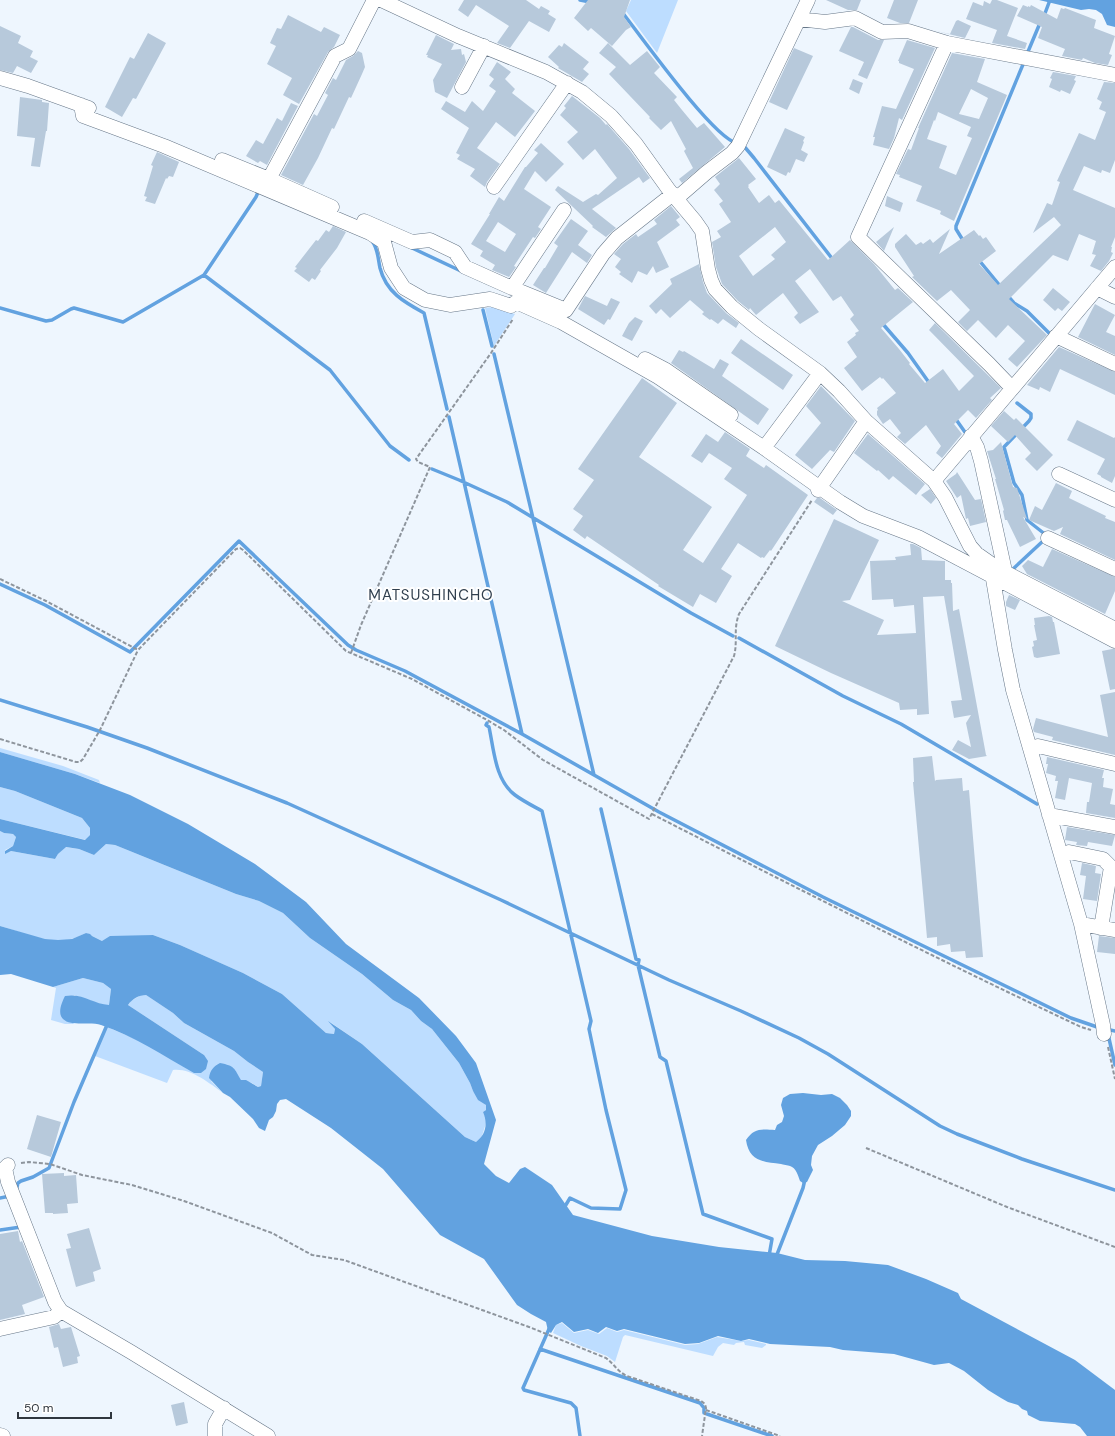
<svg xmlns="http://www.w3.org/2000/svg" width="1115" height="1436" font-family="'DM Sans',sans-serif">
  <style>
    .green { fill: #bdddff }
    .water { fill: #62a2e0 }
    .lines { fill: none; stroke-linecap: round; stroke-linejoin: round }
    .stream { stroke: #62a2e0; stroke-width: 3.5 }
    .building { fill: #b7c9db; fill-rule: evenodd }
    .minor-casing { stroke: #677788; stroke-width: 15 }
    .path { stroke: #8e959d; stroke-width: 2; stroke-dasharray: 4 2; stroke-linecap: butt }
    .minor { stroke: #fff; stroke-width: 14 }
    .labels { text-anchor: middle; stroke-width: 4; stroke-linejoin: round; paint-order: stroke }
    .quarter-label { font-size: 15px; letter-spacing: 1px; fill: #303f4e; stroke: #fff }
  </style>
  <rect width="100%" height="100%" fill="#eef6fe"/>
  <path class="green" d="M631,0H678L657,53L626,11Z
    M492,307L515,314L494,346L485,308Z
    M0,748L63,766L99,780L100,783L75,774L0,752Z
    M0,787L15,791L82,818L90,828V835L86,840L0,819Z
    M0,831L4,833L13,834L16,837L13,846L5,850V853L11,851L55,859L58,854L65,847L79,849L94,855L106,844L115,845L236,894L259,901L283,913L310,938L362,974L393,1000L411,1010L421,1021L432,1029L459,1063L470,1083L473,1091L486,1105V1110L483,1112L487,1120L481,1139L476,1142L465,1137L362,1044L330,1022L335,1029L334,1034L326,1033L282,994L243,973L180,945L153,935L102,941L86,933C81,935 76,938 71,939C49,945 22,932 0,926Z
    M83,978L103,983L111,989L109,1005H103L74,995L64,1020L76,1024H65L51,1020L56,988L53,987Z
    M141,995H146L173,1013L184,1023L234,1051L248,1062L263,1072L261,1086L258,1087L252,1083L241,1080L238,1076L211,1081L223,1093C209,1083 191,1068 173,1070L167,1083L95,1056L107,1027L133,1038L204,1055L128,1005L131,1001Z
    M562,1323L574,1333L588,1330L599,1334L607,1328L617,1332L624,1330L685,1345L698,1344L717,1337L741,1341L749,1340L766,1344V1345L762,1348L745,1345L744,1342L736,1343L734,1345L723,1343L718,1347L713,1356L625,1335L623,1337L615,1362L607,1356L581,1346L553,1333L556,1325Z"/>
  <path class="water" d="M1039,0H1115V27L1107,25L1102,14L1096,10L1089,9L1081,10Z
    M0,752L75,774L130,795L188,824L255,864L306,902L346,944L419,998L456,1036L476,1063L496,1120L484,1164L496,1176L509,1183L520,1169L525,1167L552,1185L573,1215L652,1236L719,1247L777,1253L805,1260L845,1261L888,1265L926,1279L958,1293L961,1299L1075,1360L1115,1390V1436H1087L1080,1427L1075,1424L1040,1421L1028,1415L1027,1411L1022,1409L1018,1405L1008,1402L1001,1398L988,1390L964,1371L949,1363L934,1365L894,1354L843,1350L830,1347L770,1344L749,1339L741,1341L718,1336L699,1343L685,1344L624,1329L617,1331L606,1327L598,1333L588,1329L574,1332L562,1322L556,1325L551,1333L548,1331L546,1322L531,1314L517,1305L484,1259L440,1235L383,1169L331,1128L286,1099L280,1100L277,1104L276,1111L273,1117L269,1120L265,1131L259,1128L253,1119L230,1097L223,1093L209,1078C210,1070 214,1066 220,1063C235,1066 234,1068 241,1080H246L258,1087L261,1086L263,1072L248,1062L234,1051L184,1023L173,1013L146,995C139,995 132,999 128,1005L204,1055L208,1061L206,1069L201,1073H194C164,1056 134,1036 101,1025C91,1021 71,1027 63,1019C57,1013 62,1002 65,996C83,993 93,1004 109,1005L111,989L103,983L83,978L53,987L11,974L0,975V926L45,939L58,940L72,939L86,933L90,934L92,936L102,941L110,936L153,935L180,945L243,973L282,994L326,1033L334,1034L335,1029L328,1021L362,1044L465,1137L476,1142C486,1135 488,1123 483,1112L486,1110V1105L478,1100L473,1091L470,1083L459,1063L432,1029L421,1021L411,1010L393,1000L362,974L310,938L283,913L259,901L236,894L115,845L106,844L94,855L79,849L66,847L58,854L55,859L11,851L5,854V851L13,846L16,837L13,834L4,833L0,831V819L85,840L90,835V828L82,818L15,791L0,787Z
    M803,1093L821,1095L832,1094L840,1098L847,1105L851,1111V1116L845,1125L832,1136L818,1145L812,1156L811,1165L813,1170L807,1182L803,1183L800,1181C798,1175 796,1168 790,1166C788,1165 783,1165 781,1164C763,1162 749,1161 746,1140C754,1128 761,1129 775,1130L777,1125L782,1122L784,1116L781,1105L783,1098L790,1094Z"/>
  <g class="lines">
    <path class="stream" d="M580,0L590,2
      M622,12C640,35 714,139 737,143
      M1044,16L1050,0
      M1027,54L1040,23
      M743,145L754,158L834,261
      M372,241C378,248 378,259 380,268C386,292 404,302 424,313L447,409
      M964,242L956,229V226L1024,62
      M410,247L463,272
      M978,259L1001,287
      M204,275L330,370L390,446L409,460
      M1007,295L1014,303L1027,311L1051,335
      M0,308L46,321L52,320L71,309L74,308L123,322L204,275L256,197L259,190
      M483,310L492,346
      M882,323L908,353L930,384
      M494,354L594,775
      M449,417L522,734
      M955,418L967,435
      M432,469L459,480L507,502L691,613L733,636
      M1013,569L1043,541L1046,535L1027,520L1022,495L1014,483L1004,447L1029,421L1031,418V414L1017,403
      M0,584L45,605L130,652L239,541L348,645L356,650L405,671L522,734L659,812L823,897L1071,1018L1100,1028
      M739,638L843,696L901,724L1037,804
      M0,700L87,727L147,748L287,803L501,900L669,980L741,1011L799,1038L828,1054L940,1126L957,1134L1022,1159L1115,1190
      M487,723L486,725L489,727C494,750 495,780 515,795C523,801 533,806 542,811L591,1021L589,1029L606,1110L626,1190L620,1209L591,1208L570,1198L564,1208
      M601,809L636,959L639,960L638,965L660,1057L666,1061L703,1214L772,1239L769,1256
      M1106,1029L1115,1031
      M1108,1034L1115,1065
      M16,1191L18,1183L21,1181L33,1177L49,1168L74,1102L107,1025
      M0,1198L10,1196
      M0,1230L21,1227
      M776,1257L803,1188L805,1179
      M549,1329L523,1388L524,1390L571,1403L576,1408L580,1436
      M540,1349L700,1403L704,1408V1413
      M707,1414L772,1436"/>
  </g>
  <path class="building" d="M464,0H526L539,9L541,6L550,11L548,14L556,19L549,32L529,21L510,48L497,43L509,26L476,5L468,17L458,10Z
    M588,0H630L624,17L631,27L626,30L612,46L591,28L588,31L574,18Z
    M826,0H861L857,10H848Z
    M894,0H918L909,23H900L887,18Z
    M992,0H997L1018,8L1007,36L1027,43L1025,49L992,43L997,30L966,19L973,2L983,6L984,1L990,4Z
    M1023,5L1028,7V6L1030,7L1031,5L1057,19L1061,8L1064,9L1065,8L1096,20L1094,28L1115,36L1109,54L1112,55L1108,65L1095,63L1083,58L1082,60L1062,56L1065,49L1038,38L1042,27L1017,16Z
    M288,15L321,32L324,27L340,35L334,47L328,52L299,104L283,95L292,78L267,64L276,46L270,43L277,28L281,29Z
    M958,20L971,26L965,38L936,31L950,34L956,21Z
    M0,26L21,36L18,43L33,51L30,57L38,61L31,73L17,66L13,73L0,70Z
    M851,27H853L878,40H884L867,79L858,75L864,62L839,51Z
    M148,33L166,43L136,99L133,98L122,117L105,107L130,57L134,59Z
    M436,35L454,44L451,50L461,49L462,55L464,54L466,62L447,98L435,92L433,80L442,64L427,57L428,55H426Z
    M907,40L935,48L902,120L899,118L894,138L889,149L873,145L875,137H873L882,106L896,109L914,69L899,63V61H898Z
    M564,43L589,62L583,69L589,74L582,82L558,68L559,67L548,57L559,45L562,47Z
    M608,43L630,65L647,51L660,67L654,73L677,97L674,100L682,110L697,128L704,123L725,147L682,183L679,179L693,168L684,151L686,149L671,121L661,130L649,118L650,117L609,74L616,67L599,53Z
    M794,48L813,56L787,110L769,102Z
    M358,51L362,53L365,67L362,74L351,98L349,97L334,129L332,128L318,158L303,185L281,175L314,114L317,116L328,95L325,93L333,78L336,80L346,60L353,56Z
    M952,53L985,59L977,82L1007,95L954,221L940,214L941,211L916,201L922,186L899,177L900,175L896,174L908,149L911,150L919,128H918ZM971,89L988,98L979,119L959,114ZM938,112L971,127L967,136L972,138L956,175L939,168L947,146L927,139L934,120L935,121Z
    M497,62L511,72L505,79L515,89L512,93L535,111L515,137L496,122L477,148L500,164L487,182L485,187L470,176L475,169L457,159L460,155L456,153L469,128L441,109L446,101L465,112L472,101L483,111L496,91L489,86L494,79L489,75Z
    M1053,72L1076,76L1074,80L1076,81L1070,94L1061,90L1060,92L1049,87L1052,79L1050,78Z
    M853,79L863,83L859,94L849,89Z
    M1104,82L1115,83V160L1110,173L1102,170L1101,173L1084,166L1073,190L1115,208V237L1111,247H1112L1111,252L1113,253L1109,261L1101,271L1090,266L1096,255L1092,254L1096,241L1079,234L1068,261L1053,255L1009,299L1047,335L1017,367L1008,359L1025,341L1008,325L996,338L978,320L967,331L958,322L970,310L951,290L937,301L912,277L914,276L895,247V244L906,234L916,245L921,242L923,244L930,239L933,243L950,229L939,254L974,230L979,236L980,235L983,239L986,237L996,251L979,264L998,285L1061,225L1054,217L1033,233L1047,203L1052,205L1060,182L1057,181L1079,133L1095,140L1106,112L1099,109L1102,102L1097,99Z
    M572,96L600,118L606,125L607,124L629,149L650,178L643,183L639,177L592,209L616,228L606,237L592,227L593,226L555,190L558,186L583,202L596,194L598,195L617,178L595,149L583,160L567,142L578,132L560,115L566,108L564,106Z
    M20,97L42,100V102L49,103L47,131H46L40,167L31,166L35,138L17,136Z
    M291,103L298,106L267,165L260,161L258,163L246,156L256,140L263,144L277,118L282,121Z
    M785,128L805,137L803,141L804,142L801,150L808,154L804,162L796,159L790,173L788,172L786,176L767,167Z
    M541,143L564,164L546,182L535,171L524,189L551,207L538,227L541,229L535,238L533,237L514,266L516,267L509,277L492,270L495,265L480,256L483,251L471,244L490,214H489L499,197L504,201L525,167H526L538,153L534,150ZM498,222L516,234L505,252L486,241Z
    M157,152L179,162L173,177L169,176L167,179L166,178L155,204L145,201L147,197L144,196L153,166L151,165Z
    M739,158L756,179L748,185L749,186L748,187L759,203L769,195L775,203L779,200L828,260L850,240L874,264L895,290L898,288L913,302L881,328L899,349L910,363L909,364L925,383L943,369L959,391L974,376L929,330L935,323L1001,388L990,398L992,400L976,418L968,410L954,424L962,434L942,458L936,453L941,446L926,425L905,444L897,437L901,433L890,419L883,424L877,415V411L878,410L877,408L896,393L883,378L882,379L880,377L862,391L844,368L857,357L847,342L856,335L855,333L859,331L850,319L854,315L841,296L833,301L810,269L795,281L819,312L800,324L794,317L798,313L783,293L756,315L750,308L749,310L738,301L722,284L716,267L712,242L721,237L717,231L731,222L719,204L723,201L714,190L720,184L715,177ZM775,227L786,242L771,255L775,259L753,276L739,256Z
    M887,196L903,203L900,212L885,206Z
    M671,206L680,217L676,220L680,225L657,242L669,267L656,273L653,266L647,275L638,271L632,283L619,274L621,272L615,267L621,259L614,254L623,244L636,234L638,237L657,224L654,220Z
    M571,219L588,231L578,245L592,255L587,263L572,252L546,293L533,285L544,268H545L558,246L554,243Z
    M333,226L346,232L337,248L320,270L321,271L315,280L312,278L309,282L294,271L297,268L295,267L316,240L318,241L326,230L329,232Z
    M894,227L884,251L876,242Z
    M699,264L703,282L707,293L726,313L739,323L736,328L723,319L718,324L711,319L710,320L702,314L704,312L690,300L670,318L661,309L656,314L649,306L672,284L670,279Z
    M1053,288L1070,302L1062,311L1058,308L1055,311L1043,300Z
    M585,296L607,306L611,298L620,302L610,320L608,319L604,325L578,309Z
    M1095,304L1115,315L1106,332L1115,336V355L1078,337Z
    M635,317L643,321L632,341L622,336L629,323Z
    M741,339L793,375L783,390L731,353Z
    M1059,347L1115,372V395L1060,369L1050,392L1040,387L1039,390L1027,385Z
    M679,350L683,352L684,351L714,369L720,359L729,364L722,376L769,409L758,425L671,363Z
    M642,378L677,403L639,457L712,507L683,550L703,563L747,495L724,479L732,468L709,453L702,463L691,456L706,434L718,442L725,432L750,449L746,456L764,468L766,465L808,495L771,551L770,550L764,558L762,557L761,558L738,543L721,569L732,576L716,603L700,594L693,607L658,586L659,585L587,536L585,539L573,530L583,516L573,509L594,480L578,469Z
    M821,386L855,421L834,452L830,450L812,469L795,455L821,423L806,406Z
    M1004,411L1014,420L1016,418L1053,455L1037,471L1025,459L1031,453L1015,435L1008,442L991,426Z
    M1077,420L1114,438L1115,437V476L1112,483L1101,477V476L1097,474L1105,459L1067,440Z
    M868,434L925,484L916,495L893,476L889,480L878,470L877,471L854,453Z
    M1001,442L1013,487L1017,488L1027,519L1023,517L1036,539L1020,547L1007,520H1005L1003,511L1004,510L995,479H996L987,451L993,450Z
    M957,472L975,500L981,499L986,522L970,526L968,518L966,519L961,495L957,498L946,481L956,474Z
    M1056,483L1072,491L1069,498L1106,516L1105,518L1115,522V560L1060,534L1063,527L1054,531L1029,520L1035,506L1042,510Z
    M930,489L936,498L931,504L921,495Z
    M817,498H820L837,510L833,515L814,502Z
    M834,519L879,540L850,600L842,601L884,620L877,635L916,633L914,605L894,607L893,599L872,600L870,561L896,560L895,557L911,555L910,544H913L921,548L922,560L945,561V580H951V583H952L953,611L959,609L986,755L987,756L969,759L952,750L958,740L971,747L966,723L971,715L954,718L951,701L962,700L944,596L923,597L929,714L917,715V709L900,710L899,703L831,673L775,646Z
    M1052,549L1115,577V591L1105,614L1027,574L1022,566L1028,560L1043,567Z
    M1009,595L1020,600L1015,610L1006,606V602Z
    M1049,616L1052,617L1053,622H1054L1060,654L1037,658L1034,657L1032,647L1034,646L1033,641L1037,640L1034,625H1035L1034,618Z
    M1112,649H1115V689L1110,690L1102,651Z
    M1115,692V755L1052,740L1053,737L1034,732L1033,729L1036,718L1108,737L1100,695Z
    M932,756L935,781L936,780L962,778L963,791L969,790L983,957L966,958L965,951L951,952L950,944L937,946V937L927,938L913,782H914L913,758Z
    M1047,757L1104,770L1102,778H1104L1103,787L1113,789L1110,804L1115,805V818L1086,813L1087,802H1089L1092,783L1069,778L1065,800L1055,798L1058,781H1055L1056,776L1046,773L1048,764H1046Z
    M1067,827L1115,835L1112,846L1088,842L1087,846L1076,845L1077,842L1065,840Z
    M1082,863L1096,866L1095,873L1101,874L1097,901L1083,899L1086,876L1080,875Z
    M1099,936L1115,938V954L1097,952Z
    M37,1115L61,1122L51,1157L27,1149Z
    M64,1173V1176L76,1175L78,1203L67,1204L68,1213L53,1214V1213H45L42,1174Z
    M89,1228L101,1269L93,1272L95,1281L76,1287L66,1249L71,1248L67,1234Z
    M18,1231L20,1242L22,1241L44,1297L22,1305L25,1314L0,1320V1234Z
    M59,1324L61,1329L71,1327L80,1356L77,1357L78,1363L63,1367L58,1347L54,1348L49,1327Z
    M184,1402L188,1423L176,1426L171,1405Z"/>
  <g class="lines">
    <g class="minor-casing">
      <path id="minor" d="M381,0L458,36L546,72L582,92L611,116L636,144L669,190L695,221L702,231L708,269L711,280L715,289L732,307L759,329L820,373L839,391L866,421L934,481L945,497L970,546L977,554L997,568L1115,629
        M799,19L825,22L855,18L882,32L908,31L947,43L1115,75
        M947,43L858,237L989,364L1012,388
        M0,78L28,86L89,108
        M462,87L484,46
        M81,105L83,116L164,146L370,233L384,242L391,268L404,288L425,300L450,305L490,299L511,306L516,302L561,322L658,377L764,448L840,502L863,516L918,537L1115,641
        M222,160L269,179L332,207
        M269,179L335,56L349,49L374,0
        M494,187L567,83
        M677,198L707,172L732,153L738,146L808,0
        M364,221L412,242L430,240L455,252L465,267L512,288L566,310L603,254L617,238L673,194
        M512,288L564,210
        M1097,288L1115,297
        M1056,336L1115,364
        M645,359L666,370L731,415
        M971,436L977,447L981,461L1005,571
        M764,448L820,373
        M1059,474L1115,500
        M934,481L1115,267
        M818,490L866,421
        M1048,538L1115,569
        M996,570L993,579L1005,650L1013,690L1081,924L1103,1025L1104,1034
        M1038,746L1115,764
        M1049,815L1115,827
        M1069,852L1103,859L1111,867L1101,928
        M1081,924L1115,930
        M8,1165L5,1168L8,1182L55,1302L61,1311L131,1352L268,1436
        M0,1329L54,1317L61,1311
        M0,1435L3,1436
        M215,1436V1424L224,1408"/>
    </g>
    <path class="path" d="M0,579L46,601L138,650L236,549L240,548L243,550L346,651L412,679L487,720L504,730L543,760L649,819L734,656C738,641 733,630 739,614L812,500
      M351,653L361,625L430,467L418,462L416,459L491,353L513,319
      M0,739L76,762H80L83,759L100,730L138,650
      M652,814C794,887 937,959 1081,1027L1091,1030
      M1108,1047L1115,1079
      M866,1148L1007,1207L1115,1247
      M21,1163L29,1162L50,1164L82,1175L132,1185L184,1201L272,1233L312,1255L344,1260L529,1327L606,1358C614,1364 618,1372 627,1376L701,1401L705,1404L706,1408L702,1436
      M706,1410L780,1436"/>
    <use href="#minor" class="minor"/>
  </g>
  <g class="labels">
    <g class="quarter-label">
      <text x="431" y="600">MATSUSHINCHO</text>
    </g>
  </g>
  <path d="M18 1412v6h93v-6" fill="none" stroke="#2f363e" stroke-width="2"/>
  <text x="24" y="1412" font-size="12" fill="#2f363e" stroke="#ffffff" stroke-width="3" paint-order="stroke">50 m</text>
</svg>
